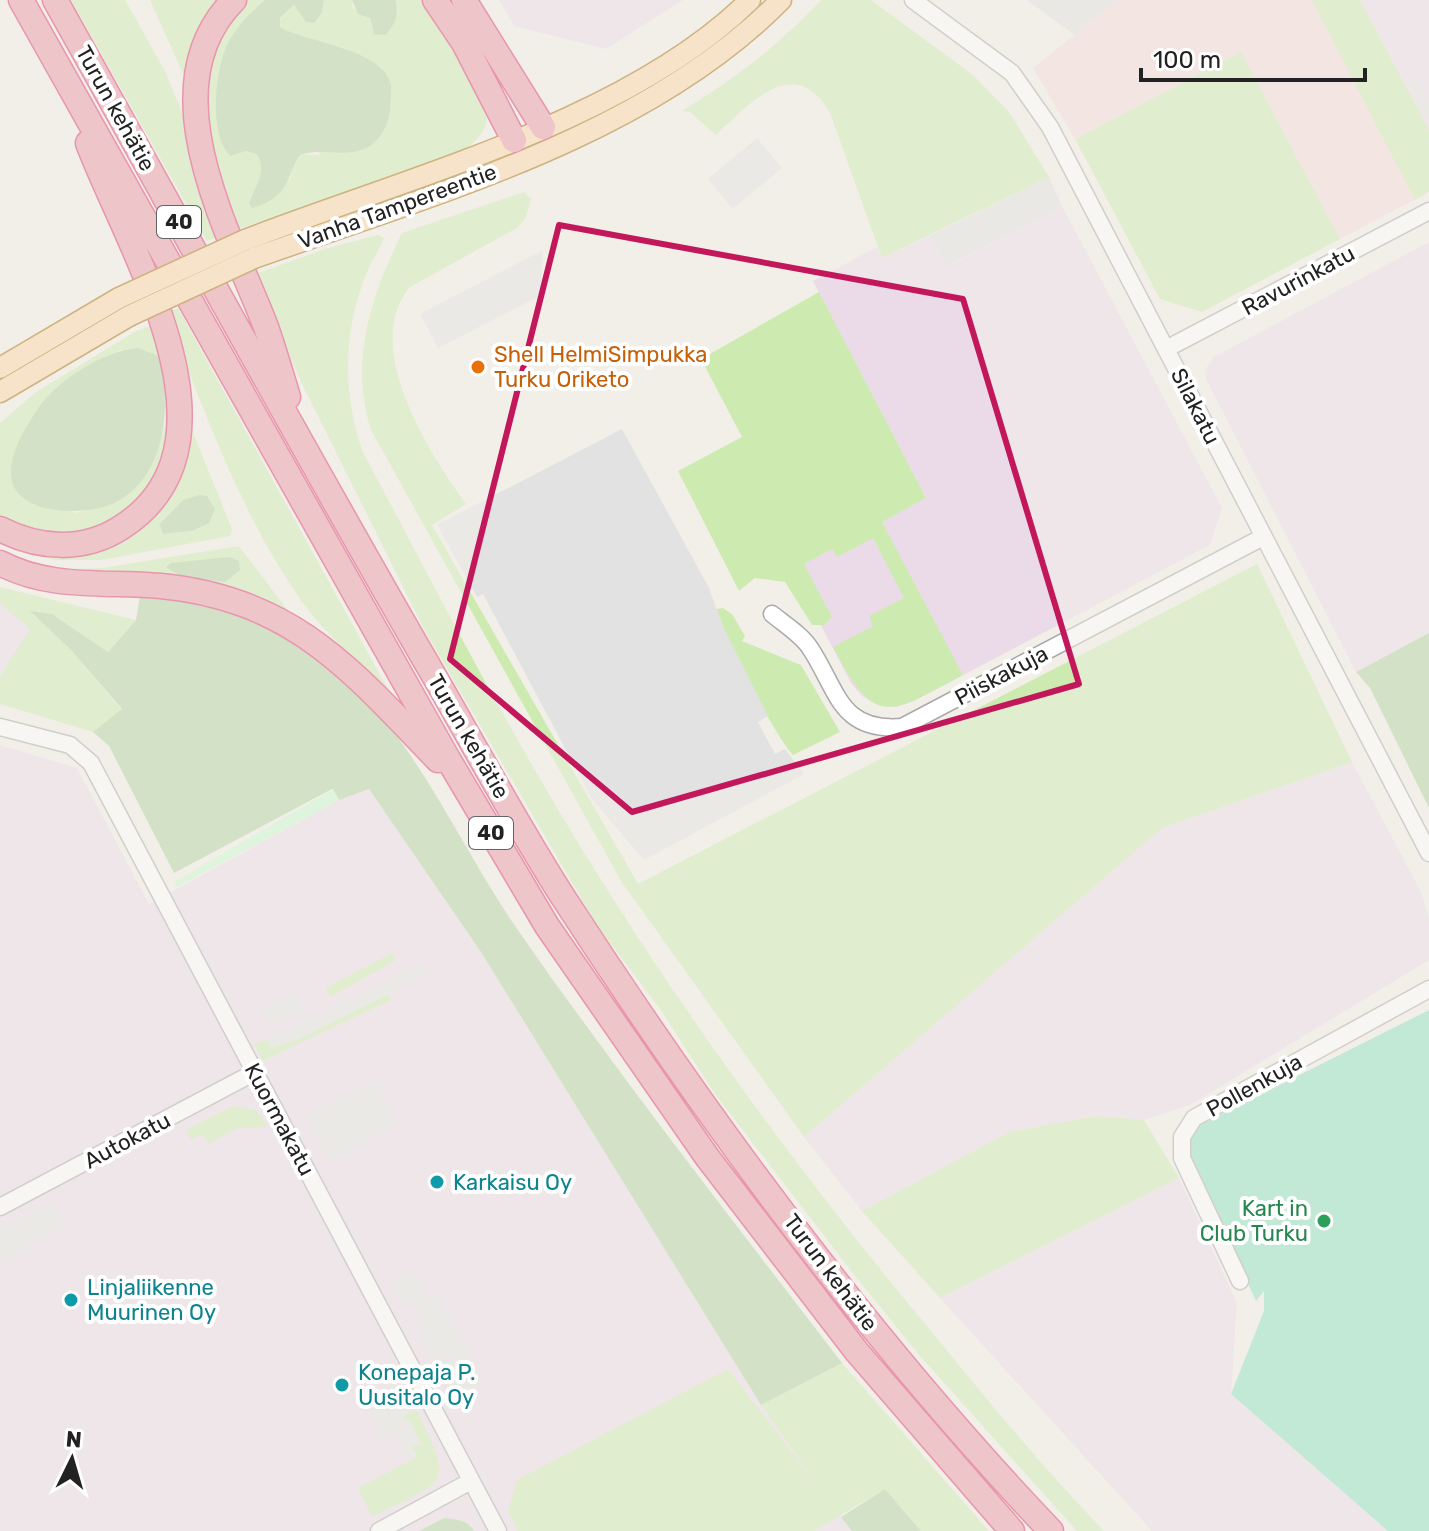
<svg xmlns="http://www.w3.org/2000/svg" width="1429" height="1531" font-family="Rubik,sans-serif">
  <style>
    .residential { fill: #e0dfdf }
    .commercial { fill: #f2dad9 }
    .industrial { fill: #ebdbe8 }
    .grass { fill: #cdebb0; fill-rule: evenodd }
    .forest { fill: #add19e }
    .park { fill: #c8facc }
    .pitch { fill: #88e0be }
    .parking { fill: #e2e2e2 }
    .lines { fill: none; stroke-linecap: round; stroke-linejoin: round }
    .minor-casing { stroke: #a9a9a9; stroke-width: 19 }
    .major-casing { stroke: #a06b00; stroke-width: 23 }
    .highway-casing { stroke: #dc2a67; stroke-width: 27 }
    .minor { stroke: #fff; stroke-width: 16 }
    .major { stroke: #fcd6a4; stroke-width: 20 }
    .highway { stroke: #e892a2; stroke-width: 24 }
    .major-bridge-casing { stroke: #a06b00; stroke-width: 23; stroke-linecap: butt }
    .major-bridge { stroke: #fcd6a4; stroke-width: 20 }
    .marked { fill: none; stroke: #c2185b; stroke-width: 6; stroke-linejoin: round }
    .food-dot { fill: #e8710a; stroke: #fff; stroke-width: 3 }
    .culture-dot { fill: #0f9aa8; stroke: #fff; stroke-width: 3 }
    .leisure-dot { fill: #2e9e5b; stroke: #fff; stroke-width: 3 }
    .labels { text-anchor: middle; stroke-width: 8; stroke-linejoin: round; paint-order: stroke }
    .shield { fill: #fff; stroke: #646464; stroke-width: 2 }
    .shield-label { font-size: 20px; font-weight: bold; fill: #222 }
    .street-label { font-size: 22px; fill: #222; stroke: #fff }
    .food-label { font-size: 22px; fill: #c56008; stroke: #fff; text-anchor: start }
    .culture-label { font-size: 22px; fill: #0d838f; stroke: #fff; text-anchor: start }
    .leisure-label { font-size: 22px; fill: #27864d; stroke: #fff; text-anchor: end }
  </style>
  <rect width="100%" height="100%" fill="#f2efe9"/>
  <path class="residential" d="M1027,0H1118L1074,35Z
    M1049,177L1062,206L946,267L929,236Z"/>
  <path class="commercial" d="M1118,0H1360L1429,130V192L1340,239L1241,52L1075,139L1033,68Z"/>
  <path class="industrial" d="M499,0H683L606,49L514,26Z
    M1360,0H1429V130L1400,75Z
    M1062,206L1222,508L1210,545L912,702L896,707L878,705L862,696L851,683L792,570L926,498L813,281L877,247L883,258L929,236L947,267Z
    M1429,242V633L1356,672L1207,381L1205,370L1214,357Z
    M0,603L31,629L0,676Z
    M0,745L77,768L149,904L339,800L369,789L481,952L761,1405L852,1531H474L472,1525L457,1519L444,1518L419,1531H0Z
    M1352,762L1421,892L1429,918V960L1190,1105L1144,1120L1096,1116L1009,1132L862,1211L804,1137L1162,828Z
    M1179,1178L1237,1303L1231,1394L1388,1531H1152L940,1298Z"/>
  <path class="grass" d="M71,0H125L165,71L186,122L218,237L207,241Z
    M150,0H222L185,78Z
    M242,0H265C208,49 218,91 231,156L246,151L258,154C267,174 256,184 249,203L290,179L295,161L303,154L320,155L287,32L280,28V19L294,5L306,21L322,13L324,0H352L353,8L370,18L374,34L398,12L396,0H424C434,10 488,104 487,116C487,134 471,146 457,154L235,230C209,171 189,91 219,30C224,19 234,9 242,0Z
    M821,0H871L973,75L1009,112L1049,177L882,258L830,113C796,52 749,103 716,135L690,112L682,111C735,79 779,45 821,0Z
    M1312,0H1360L1429,130V192L1415,200Z
    M1241,52L1340,239L1202,312L1160,299L1075,139Z
    M524,192L531,199L526,217L517,228L410,287C360,347 430,453 466,504L432,525L638,884L1257,564L1352,762L1162,828L804,1137L621,881L371,430C349,361 371,296 402,233Z
    M378,235L384,238C379,250 372,260 367,272C343,329 342,395 363,452C421,561 477,671 539,777C655,977 792,1165 940,1342C994,1408 1044,1469 1104,1531H1077L920,1356L852,1272L715,1094L660,1009L598,927L425,631L301,382L255,274L325,249Z
    M819,292L926,498L882,522L963,675C889,714 876,730 833,647L873,626L869,616L904,598L873,538L837,557L832,549L804,564L832,617L824,625H812L785,582L755,578L739,591L678,471L742,437L701,359Z
    M178,308L388,689C360,663 329,638 306,607C241,517 206,414 166,313Z
    M153,325L170,382V451L135,510L88,532L43,535L0,517V423L36,392L136,331ZM121,350L165,388V424L157,450L116,502L75,513L11,473C24,413 68,378 121,350Z
    M190,425L232,529L230,536L102,560H54L17,551L20,547L121,541L155,514L169,497L185,458ZM199,495L192,531L163,534L159,523L183,500Z
    M239,546L292,616L61,575L13,558L61,569L102,568Z
    M0,587L136,620L108,652L52,614L31,612L72,651L122,710L93,732L0,704V676L30,629L0,603Z
    M723,608L732,614L745,636L742,641L801,665L840,732L793,755C775,736 723,637 717,609Z
    M392,953L395,961L330,997L326,988Z
    M388,994L391,1000L262,1061L255,1044L267,1039L272,1047L299,1039Z
    M233,1106L256,1110L268,1125L251,1129L240,1127L208,1144L203,1135L191,1140L187,1129Z
    M1096,1116L1144,1120L1179,1178L940,1298L862,1211L1009,1132Z
    M842,1363L989,1531H921L885,1489L814,1531H518L508,1511L517,1480L728,1369L819,1487L761,1405Z
    M416,1410C456,1488 446,1480 372,1517L358,1488L417,1457L411,1445L421,1446L403,1416Z"/>
  <path class="forest" d="M265,0H324L322,13L314,23L306,22L294,5L280,18V27C306,43 383,48 391,85C392,92 390,102 390,110C389,123 381,139 370,146C348,159 325,148 303,154C288,159 297,197 252,208L249,203C256,184 267,173 257,154L246,151L231,156C208,138 215,68 228,43C237,26 251,12 265,0Z
    M352,0H396C399,15 395,25 385,35L374,34L370,18L358,14Z
    M138,348L158,356C173,403 166,477 116,502C88,517 9,517 11,471C12,449 25,428 37,410C56,381 103,351 138,348Z
    M199,495L207,496L215,509L209,523L192,531L163,534L159,524L183,500Z
    M229,557L239,561L240,570L225,582L180,576L166,567L171,563Z
    M140,596C204,601 276,619 327,660C416,734 457,844 522,936C624,1082 734,1222 842,1363L761,1405L481,952L369,789L339,800L332,789L174,873L109,746L93,732L122,709L72,651L30,611L52,614L108,652L136,620Z
    M1429,633V808L1370,688L1356,672Z
    M885,1489L921,1531H852L841,1517Z
    M444,1518C455,1519 469,1520 474,1531H419Z"/>
  <path class="park" d="M333,789L339,800L177,887L174,882Z"/>
  <path class="pitch" d="M1429,1010V1531H1388L1231,1394L1264,1311V1291L1256,1301L1191,1159C1189,1143 1189,1135 1202,1124Z"/>
  <path class="parking" d="M1402,75L1414,76L1429,101V122Z
    M757,138L782,168L733,209L708,179Z
    M543,250L540,296L438,348L420,314Z
    M622,429L709,588L723,627L768,716L758,722L775,754L785,749L804,774L644,860L592,799L483,594L477,597L437,525Z
    M424,963L429,974L299,1039L271,1048L267,1039Z
    M295,992L304,1011L268,1025L258,1008Z
    M376,1081L399,1125L330,1161L306,1116Z
    M54,1200L68,1226L0,1262V1229Z
    M415,1272L428,1297L436,1293L484,1383L461,1395L459,1392L451,1394L418,1333L425,1329L411,1303L403,1305L391,1284Z
    M395,1383L411,1411L404,1415V1419L409,1420L422,1446L412,1445L417,1457L408,1461L392,1431L382,1436L362,1399Z"/>
  <g class="lines">
    <g class="minor-casing">
      <path id="minor" d="M913,0L1012,73L1050,127L1429,853
        M1166,349L1429,211
        M772,614C784,624 802,635 810,648C838,690 839,732 902,727L1263,537
        M0,727L70,745L91,763L498,1531
        M0,1207L255,1072
        M1240,1281L1182,1158V1137L1194,1118L1429,989
        M379,1531L471,1481"/>
    </g>
    <g class="major-casing">
      <path id="major" d="M245,240C403,179 630,120 750,0
        M254,258C431,195 646,137 781,0
        M0,368L119,298
        M0,392L129,316"/>
    </g>
    <g class="highway-casing">
      <path id="highway" d="M21,0L448,759L547,926L707,1157L857,1352L1012,1531
        M55,0C181,225 304,452 433,674C476,749 517,825 563,897C704,1115 872,1343 1051,1531
        M234,0C146,88 231,235 266,327C274,350 281,374 288,397
        M435,0L464,43L514,140
        M464,0L543,127
        M0,529C39,549 84,552 122,527C252,443 127,247 88,143
        M0,563C51,590 106,581 161,586C294,599 352,671 438,760"/>
    </g>
    <use href="#minor" class="minor"/>
    <use href="#major" class="major"/>
    <use href="#highway" class="highway"/>
    <g class="major-bridge-casing">
      <path id="major-bridge" d="M119,298L245,240
        M129,316L254,258"/>
    </g>
    <use href="#major-bridge" class="major-bridge"/>
  </g>
  <path d="M0 0H1429V1531H0ZM559,225L963,299L1079,684L632,812L450,659Z" fill="#f2efe9" fill-opacity=".55" fill-rule="evenodd"/>
  <path class="marked" d="M559,225L963,299L1079,684L632,812L450,659Z"/>
  <circle class="food-dot" cx="478" cy="367" r="8"/>
  <g class="culture-dot">
    <circle cx="437" cy="1182" r="8"/>
    <circle cx="71" cy="1300" r="8"/>
    <circle cx="342" cy="1385" r="8"/>
  </g>
  <circle class="leisure-dot" cx="1324" cy="1221" r="8"/>
  <g class="labels">
    <g class="shield">
      <rect x="157" y="206" width="44" height="32" rx="6"/>
      <rect x="469" y="817" width="44" height="32" rx="6"/>
    </g>
    <g class="shield-label">
      <text x="179" y="229">40</text>
      <text x="491" y="840">40</text>
    </g>
    <g class="street-label">
      <text transform="translate(116 108) rotate(61)" y="8">Turun kehätie</text>
      <text transform="translate(397 206) rotate(-20)" y="8">Vanha Tampereentie</text>
      <text transform="translate(1298 280) rotate(-28)" y="8">Ravurinkatu</text>
      <text transform="translate(1196 406) rotate(63)" y="8">Silakatu</text>
      <text transform="translate(1001 675) rotate(-28)" y="8">Piiskakuja</text>
      <text transform="translate(469 736) rotate(60)" y="8">Turun kehätie</text>
      <text transform="translate(1254 1085) rotate(-29)" y="8">Pollenkuja</text>
      <text transform="translate(280 1119) rotate(62)" y="8">Kuormakatu</text>
      <text transform="translate(127 1140) rotate(-28)" y="8">Autokatu</text>
      <text transform="translate(831 1272) rotate(53)" y="8">Turun kehätie</text>
    </g>
    <g class="food-label">
      <text x="494" y="362">Shell HelmiSimpukka<tspan x="494" dy="25">Turku Oriketo</tspan></text>
    </g>
    <g class="culture-label">
      <text x="453" y="1190">Karkaisu Oy</text>
      <text x="87" y="1295">Linjaliikenne<tspan x="87" dy="25">Muurinen Oy</tspan></text>
      <text x="358" y="1380">Konepaja P.<tspan x="358" dy="25">Uusitalo Oy</tspan></text>
    </g>
    <g class="leisure-label">
      <text x="1308" y="1216">Kart in<tspan x="1308" dy="25">Club Turku</tspan></text>
    </g>
  </g>
  <g transform="translate(72 1459) rotate(5)" stroke="#ffffff" stroke-width="6" paint-order="stroke">
  <path d="M0-6L14 30L0 20L-14 30Z" fill="#222222"/>
  <text y="-12" font-size="22" font-weight="bold" text-anchor="middle" fill="#222222">N</text>
  </g>
  <path d="M1141 68v12h224v-12" fill="none" stroke="#222222" stroke-width="4"/>
  <text x="1153" y="68" font-size="24" fill="#222222" stroke="#ffffff" stroke-width="6" paint-order="stroke">100 m</text>
</svg>
